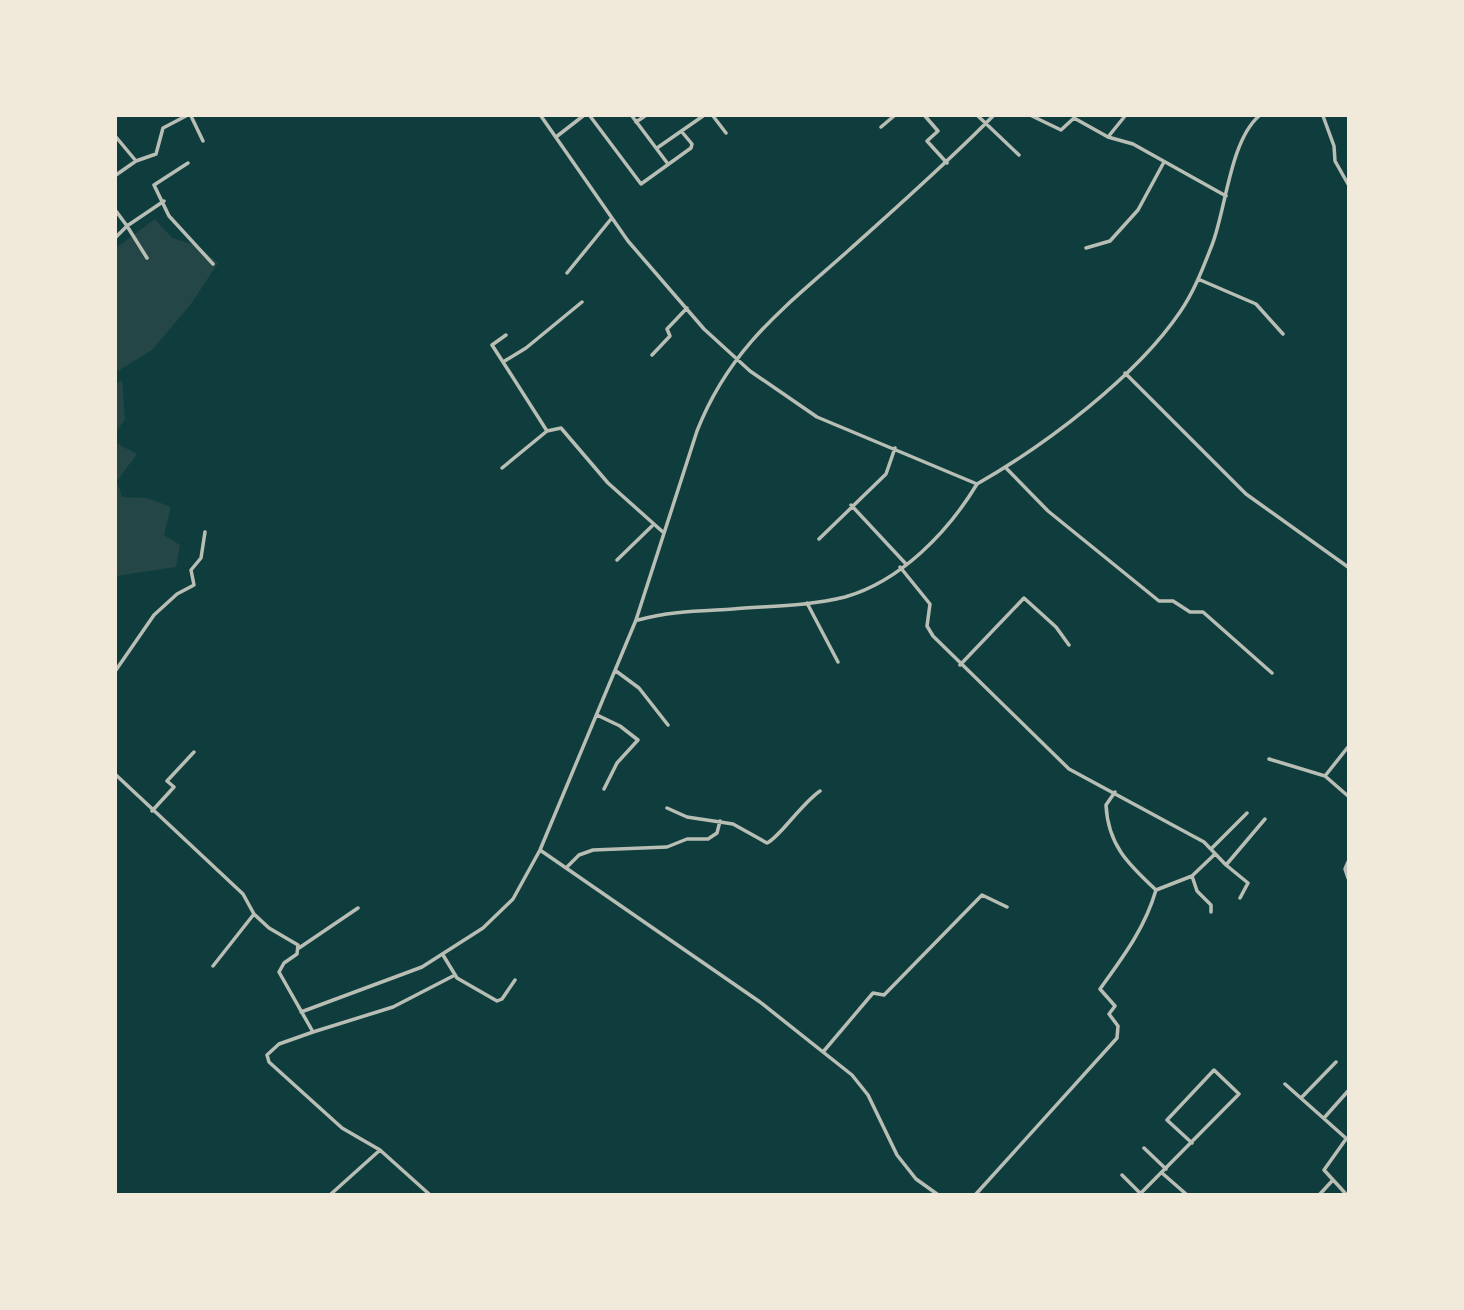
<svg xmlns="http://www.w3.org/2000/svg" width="1464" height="1310" font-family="'Source Serif 4',serif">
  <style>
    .green { fill: #244646 }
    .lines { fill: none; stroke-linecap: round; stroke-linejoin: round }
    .minor { stroke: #b8beb3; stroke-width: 3.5 }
  </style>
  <rect width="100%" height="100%" fill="#0f3d3e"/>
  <path class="green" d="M155,219L172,238L198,246L218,263L191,304L152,350L116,372V248Z
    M122,380L125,419L116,432V384Z
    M116,443L137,454L117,481L122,497L147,498L171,507L164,535L180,545L176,567L116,576Z"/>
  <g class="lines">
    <path class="minor" d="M191,116L203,141
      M541,116L628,241L704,329L750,371L817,417L977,484C1044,446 1136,377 1180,312C1194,292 1203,268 1212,245C1226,209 1230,141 1259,116
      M590,116L641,184L691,148L692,144L682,132
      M632,116L668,164
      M713,116L726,133
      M925,116L938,131L927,141L947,163
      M978,116L1019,155
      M1032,116L1061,130L1074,118L1108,137L1133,144L1226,196
      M1323,116L1334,146L1335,161L1348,184
      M636,122L645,116
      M881,127L894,116
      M116,137L136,161
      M556,137L583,116
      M1108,137L1125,116
      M657,148L703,116
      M188,163L154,185L169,216L213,264
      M116,175L136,161L156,154L163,128L186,116
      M116,211L127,226L116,237
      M1086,248L1110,241L1138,210L1164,162
      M147,258L127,226L164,201
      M567,273L611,219
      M1198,279L1256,304L1283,334
      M582,302L526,348L503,362L547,431L561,428L608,483L664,533
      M652,355L670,336L667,329L687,308
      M503,362L492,345L506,335
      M1125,373L1246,494L1348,567
      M502,468L547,431
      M1006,468L1048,511L1159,601H1173L1190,612H1203L1272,673
      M851,505L906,564
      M819,539L886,474L895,448
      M617,560L652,526
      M900,567L930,604L927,626L933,636L1069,769L1204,842L1226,865L1265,819
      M807,603L838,662
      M638,620C670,611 700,611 733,609C770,606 809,606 845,597C901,581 948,532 977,484
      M960,665L1024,598L1056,627L1069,645
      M116,670L154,615L177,594L194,585L191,570L201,558L205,532
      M616,671L639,688L668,725
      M597,715L620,726L638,740L617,763L604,789
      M1348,747L1325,776L1348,796
      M1269,759L1325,776
      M116,775L243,894L254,914L269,928L298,945L297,954L284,963L279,972L313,1032L393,1007L455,975
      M1115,792L1106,805C1108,845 1128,864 1156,890
      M667,808L687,817L733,824L767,843C779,838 801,804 820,791
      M152,811L174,787L167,781L194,752
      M1212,848L1247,813
      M540,850L760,1002L852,1075L868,1095L897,1155L916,1179L937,1194
      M1348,862L1345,869L1348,878
      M1226,865L1248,883L1240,898
      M567,867L579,855L593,850L667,847L687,839H708L717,833L720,821
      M1192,876L1197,891L1211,905V912
      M299,948L358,908
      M443,955L457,978L497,1001L502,999L515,980
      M213,966L254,914
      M301,1012L422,967L483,928L513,899L540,850L636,620L697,431C730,347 784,308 849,250C898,206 947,163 993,116
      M313,1032L279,1044L267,1055L269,1062L342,1128L380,1150L331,1194
      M823,1052L873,993L884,995L982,895L1007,907
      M1285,1084L1348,1140
      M1301,1098L1336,1062
      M1324,1118L1348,1091
      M1144,1148L1166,1169
      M380,1150L429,1194
      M1162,1173L1186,1194
      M1122,1175L1140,1193
      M976,1194L1117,1038L1118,1026L1109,1014L1115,1006L1100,989C1123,957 1145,928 1156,890L1192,876L1215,854
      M1140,1194L1239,1094L1214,1070L1167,1120L1192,1143
      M1320,1194L1332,1181
      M1346,1194L1324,1170L1346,1139"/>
  </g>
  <rect width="1464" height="1310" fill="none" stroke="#f1e9da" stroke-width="234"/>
</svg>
